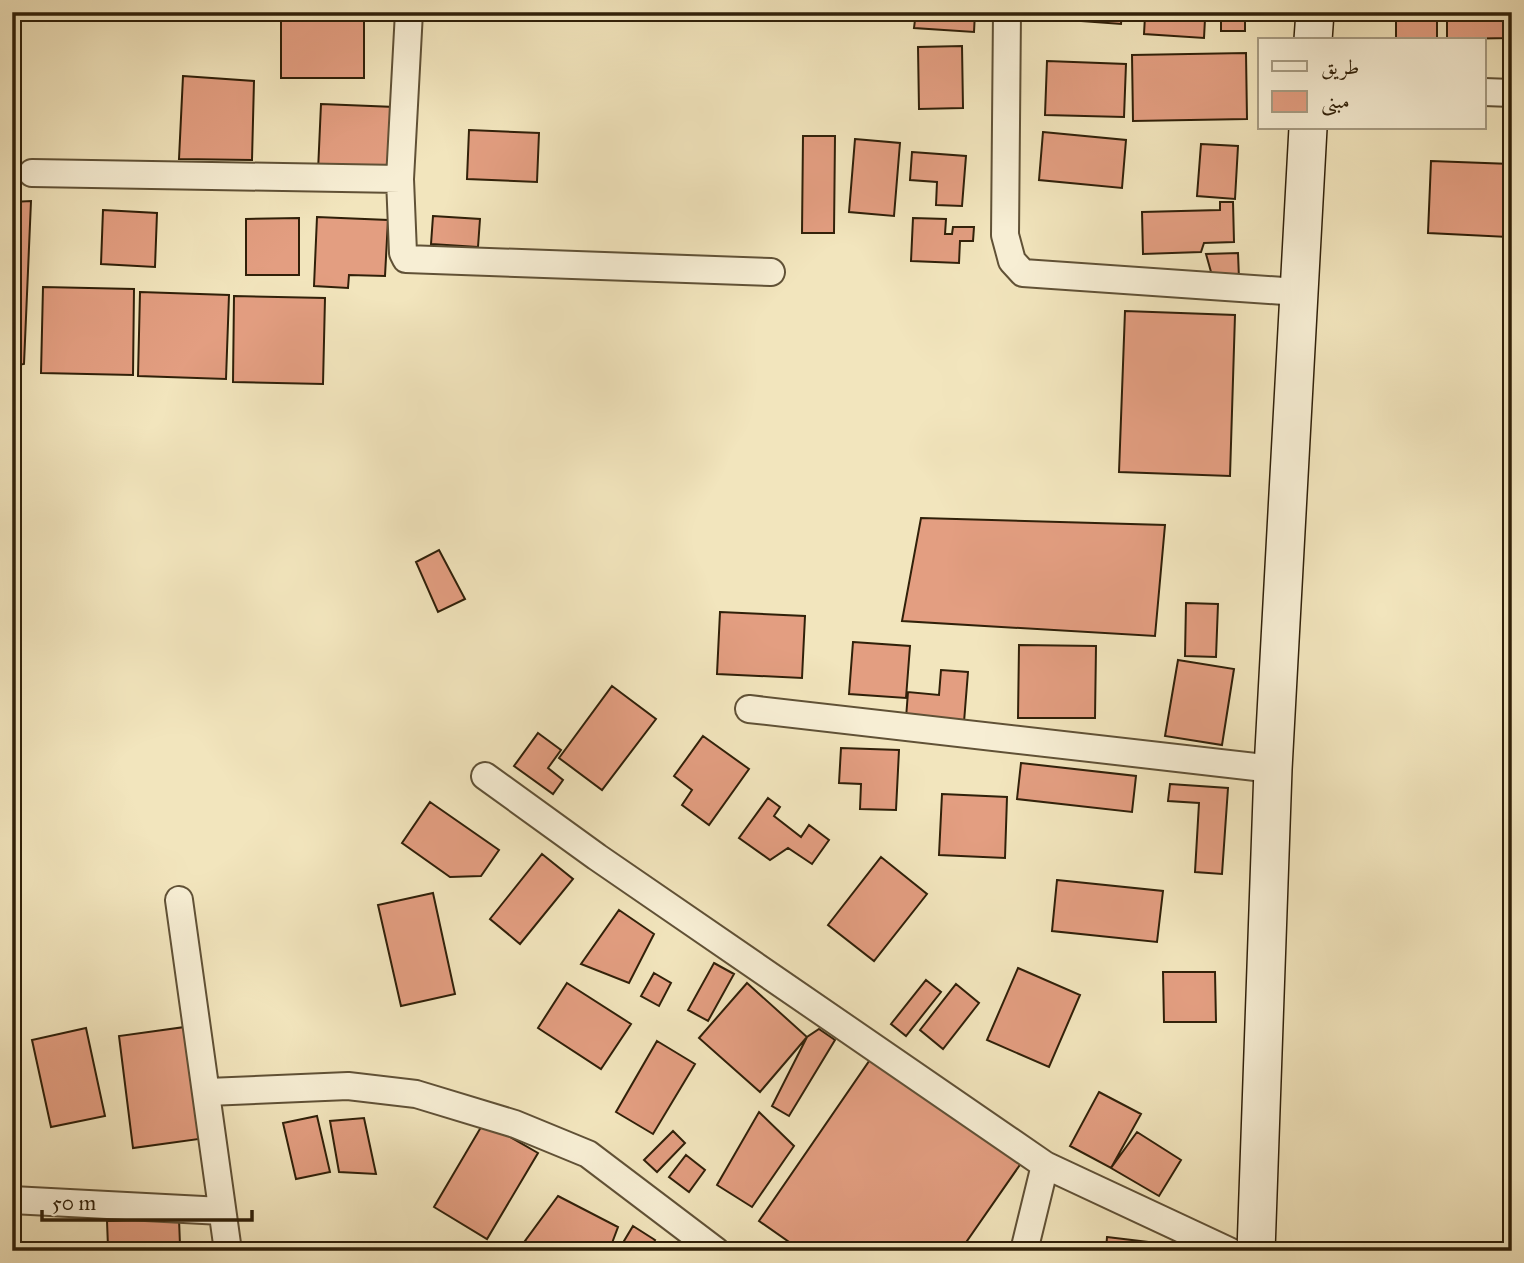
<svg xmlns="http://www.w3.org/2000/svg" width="1524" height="1263" font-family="'IM FELL Great Primer',Amiri,serif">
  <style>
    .building { fill: #e39e81; stroke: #302009; stroke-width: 2 }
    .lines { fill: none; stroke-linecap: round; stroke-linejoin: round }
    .street-casing { stroke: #605136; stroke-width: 30 }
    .secondary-casing { stroke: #302009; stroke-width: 40 }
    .street { stroke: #f7eed4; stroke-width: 26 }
    .secondary { stroke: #f7eed4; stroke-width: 37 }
  </style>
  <rect width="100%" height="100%" fill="#f2e5bd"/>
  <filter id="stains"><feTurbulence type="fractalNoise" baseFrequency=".00286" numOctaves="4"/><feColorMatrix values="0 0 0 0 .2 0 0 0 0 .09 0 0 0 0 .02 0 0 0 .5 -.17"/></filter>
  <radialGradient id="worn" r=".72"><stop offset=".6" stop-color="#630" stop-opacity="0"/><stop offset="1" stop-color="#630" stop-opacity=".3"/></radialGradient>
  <path class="building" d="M281,12H349V19H364V78H281Z
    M916,12H975L974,32L914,28Z
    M1041,12H1122L1121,24L1041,18Z
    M1221,12H1245V31H1221Z
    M1396,12H1437V40H1396Z
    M1447,12H1512V38L1447,39Z
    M1145,16L1205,19L1204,38L1144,34Z
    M962,46L963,108L919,109L918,47Z
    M1246,53L1247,119L1133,121L1132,55Z
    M1047,61L1126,64L1124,117L1045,115Z
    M183,76L254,81L252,160L179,159Z
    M321,104L395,107L392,174L318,171Z
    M469,130L539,133L537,182L467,179Z
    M1043,132L1126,140L1122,188L1039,180Z
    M803,136H835L834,233H802Z
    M855,139L900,143L894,216L849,212Z
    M1201,144L1238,146L1235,199L1197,196Z
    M912,152L966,156L962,206L936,205L937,182L910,180Z
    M1431,161L1511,164L1508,237L1428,233Z
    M31,201L24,364L12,366V202Z
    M1220,202H1233L1234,242L1204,243L1201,252L1143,254L1142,212L1220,210Z
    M103,210L157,213L155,267L101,264Z
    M433,216L480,219L478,247L431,244Z
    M317,217L388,220L385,276L349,275L348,288L314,286Z
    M299,218V275H246V219Z
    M913,218L946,219L945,234H952L953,227H974L973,241H960L959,263L911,261Z
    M1238,253L1239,279H1213L1206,254Z
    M43,287L134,289L133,375L41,373Z
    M140,292L229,295L226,379L138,376Z
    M234,296L325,298L323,384L233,382Z
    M1125,311L1235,315L1230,476L1119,472Z
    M921,518L1165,525L1155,636L902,621Z
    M439,550L465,599L438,612L416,562Z
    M1186,603L1218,604L1216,657L1185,656Z
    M720,612L805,616L802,678L717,674Z
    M853,642L910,646L906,698L849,694Z
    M1019,645L1096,646L1095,718H1018Z
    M1178,660L1234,669L1222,745L1165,736Z
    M941,670L968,672L964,722L906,718L908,692L939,695Z
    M612,686L656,719L602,790L559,758Z
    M538,733L561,750L548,768L563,780L553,794L514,766Z
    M703,736L749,769L709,825L682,805L692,790L674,776Z
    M841,748L899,750L896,810L860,809L861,784L839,783Z
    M1021,763L1136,776L1132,812L1017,799Z
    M1170,784L1228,788L1222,874L1195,872L1199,803L1168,801Z
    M942,794L1007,797L1005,858L939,855Z
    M768,798L780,807L774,816L801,837L809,825L829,840L812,864L788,848L770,860L739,838Z
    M430,802L499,850L481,876L450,877L402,843Z
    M542,854L573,879L520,944L490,919Z
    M881,857L927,894L874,961L828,925Z
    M1057,880L1163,891L1157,942L1052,931Z
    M433,893L455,994L401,1006L378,905Z
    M619,910L654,934L629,983L581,964Z
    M714,963L734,974L708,1021L688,1010Z
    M1018,968L1080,995L1049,1067L987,1040Z
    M1163,972H1215L1216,1022H1164Z
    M654,973L671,983L659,1006L641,996Z
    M926,980L941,992L906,1036L891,1024Z
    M567,983L631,1024L601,1069L538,1028Z
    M747,983L807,1037L760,1092L699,1038Z
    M956,984L979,1003L943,1049L920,1030Z
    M185,1027L199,1139L133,1148L119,1036Z
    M86,1028L105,1116L51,1127L32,1040Z
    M819,1029L835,1040L789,1116L772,1106L807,1037Z
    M657,1041L695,1064L653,1134L616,1112Z
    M874,1054L1024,1159L960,1251H802L759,1221Z
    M1099,1092L1141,1114L1111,1168L1070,1146Z
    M759,1112L794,1146L752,1207L717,1185Z
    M317,1116L330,1172L296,1179L283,1123Z
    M364,1118L376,1174L339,1172L330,1121Z
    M484,1122L538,1153L487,1239L434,1207Z
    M673,1131L685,1143L657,1172L644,1160Z
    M1137,1132L1181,1160L1159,1196L1111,1168Z
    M686,1155L705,1170L689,1192L669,1177Z
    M558,1196L618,1227L609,1251H544L525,1241Z
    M179,1219L180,1245L108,1247L107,1221Z
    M633,1226L655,1240L648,1251H618Z
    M1107,1237L1206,1249V1251H1106Z"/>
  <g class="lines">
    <g class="street-casing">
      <path id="street" d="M409,12L400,179L403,253L406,259L771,272
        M1007,12L1005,235L1012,261L1023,273L1298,292
        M1484,92L1512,93
        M32,173L400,179
        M749,709L1273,769
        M485,776L597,857L1045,1165L1229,1251
        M179,900L228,1251
        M208,1092L348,1086L416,1094L515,1124L588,1154L716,1251
        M12,1200L222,1211
        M1024,1251L1045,1165"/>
    </g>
    <g class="secondary-casing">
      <path id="secondary" d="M1313,40L1315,12
        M1256,1251L1273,769L1308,128"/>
    </g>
    <use href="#street" class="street"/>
    <use href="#secondary" class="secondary"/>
  </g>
  <rect width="1524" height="1263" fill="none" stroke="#f2e5bd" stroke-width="42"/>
  <rect x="14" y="14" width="1496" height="1235" fill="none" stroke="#302009" stroke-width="3.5"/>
  <rect x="21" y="21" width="1482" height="1221" fill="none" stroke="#302009" stroke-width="2"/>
  <rect x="1258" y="38" width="228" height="91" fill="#f7eed4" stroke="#a79c83" stroke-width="2"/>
  <rect x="1272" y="61" width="35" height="10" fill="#f7eed4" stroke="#a79c83" stroke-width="2"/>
  <text x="1321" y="74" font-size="21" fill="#302009">طريق</text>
  <rect x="1272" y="91" width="35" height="21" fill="#e39e81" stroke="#a79c83" stroke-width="2"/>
  <text x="1321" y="108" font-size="21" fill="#302009">مبنى</text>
  <path d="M42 1210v10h210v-10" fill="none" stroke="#302009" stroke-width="3.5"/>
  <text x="52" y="1210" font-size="21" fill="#302009" stroke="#f7eed4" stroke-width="5" paint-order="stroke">50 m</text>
  <rect width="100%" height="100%" filter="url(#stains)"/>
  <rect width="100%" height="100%" fill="url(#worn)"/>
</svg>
